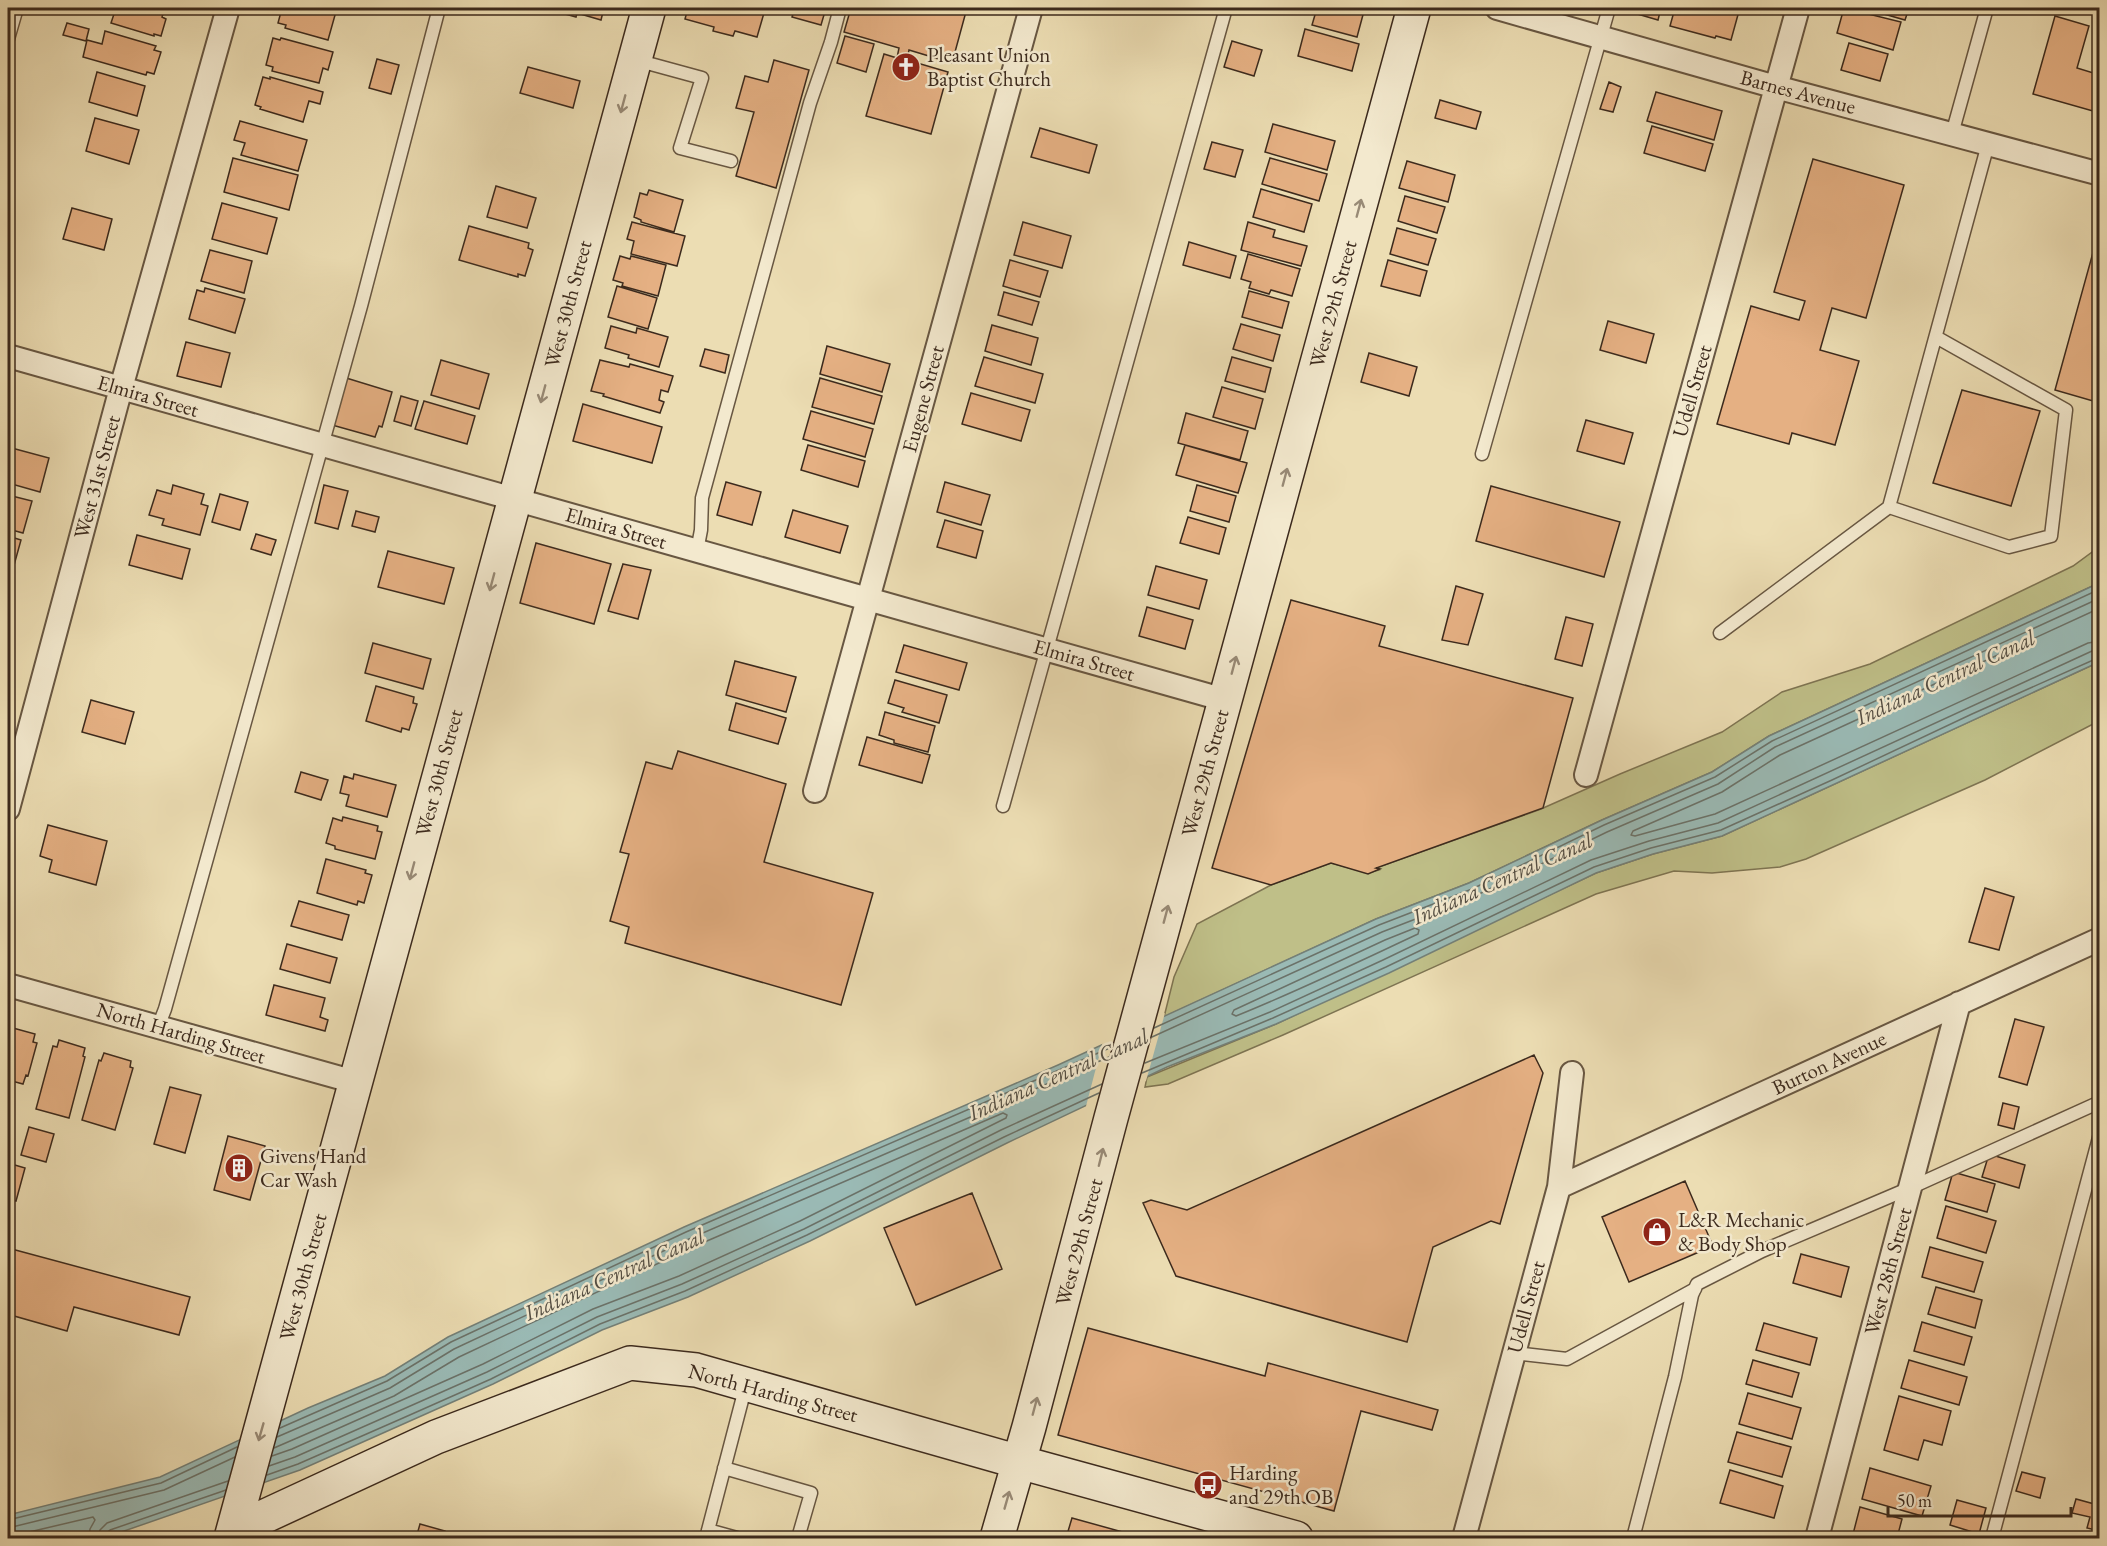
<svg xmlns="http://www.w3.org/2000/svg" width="2107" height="1546" font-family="'EB Garamond',serif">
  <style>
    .green { fill: #bfbf88; stroke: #7e7452; stroke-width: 1.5 }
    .water { fill: #9abab5; stroke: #748078; stroke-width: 1.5 }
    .pier { fill: #ecddb3 }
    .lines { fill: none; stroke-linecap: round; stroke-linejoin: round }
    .shore { stroke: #6b7269; stroke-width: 1.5 }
    .building { fill: #e5b083; stroke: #3c2a1d; stroke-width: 1.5 }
    .lane-casing { stroke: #685742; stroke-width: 15 }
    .street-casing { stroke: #685742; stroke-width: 26 }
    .secondary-casing { stroke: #3c2a1d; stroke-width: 36 }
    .lane { stroke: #f3e9ce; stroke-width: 12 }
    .street { stroke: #f3e9ce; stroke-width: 22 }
    .secondary { stroke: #f3e9ce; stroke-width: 33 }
    .oneway { stroke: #988a76 }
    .labels { text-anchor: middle; stroke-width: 5; stroke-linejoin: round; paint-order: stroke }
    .poi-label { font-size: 21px; fill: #3c2a1d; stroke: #f3e9ce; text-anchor: start }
    .street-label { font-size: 21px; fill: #3c2a1d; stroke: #f3e9ce }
    .water-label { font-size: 22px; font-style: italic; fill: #544e43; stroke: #f3e9ce }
  </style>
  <rect width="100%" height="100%" fill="#ecddb3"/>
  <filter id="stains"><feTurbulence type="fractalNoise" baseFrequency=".00333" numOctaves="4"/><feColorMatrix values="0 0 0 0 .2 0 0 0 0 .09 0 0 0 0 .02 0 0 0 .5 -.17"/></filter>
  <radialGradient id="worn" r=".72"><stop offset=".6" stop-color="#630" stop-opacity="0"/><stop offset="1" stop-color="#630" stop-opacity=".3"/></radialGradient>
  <path class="green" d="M2099,547V583L1769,736L1712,772L1602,820L1469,883L1376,919L1164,1017L1174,977L1197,924L1271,885L1331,863L1368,873L1379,870L1376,868L1541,809L1620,774L1722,732L1782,692L1870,664L2073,566Z
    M2099,662V721L1985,780L1806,859L1780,867L1712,873L1674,871L1596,894L1283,1035L1168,1084L1145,1087L1147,1077L1276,1024L1596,873L1653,854L1722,836Z"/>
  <path class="water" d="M2099,583V662L1722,836L1653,854L1596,873L1389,973L1276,1024L1167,1067L1007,1143L810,1241L688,1297L602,1330L493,1384L300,1470L104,1538H8V1515L160,1477L308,1408L385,1376L448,1337L684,1227L1058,1065L1376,919L1469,883L1602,820L1712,772L1769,736Z"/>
  <path class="pier" d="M1165,1013L1146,1081L1085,1110L1103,1041Z"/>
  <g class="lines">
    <path class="shore" d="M2100,608L1780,755L1722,792L1633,831L1631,835L1635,836L1715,814L2088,643L2100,641
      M1415,928L1419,930L1418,934C1358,962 1298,991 1236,1016L1232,1014L1234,1010L1385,940Z
      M1154,1028L1379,925L1472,889L1604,825L1715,777L1772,741L2100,589
      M1152,1037L1382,932L1475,896L1607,832L1718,784L1775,747L2100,598
      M1145,1063L1270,1012L1383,960L1591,860L1649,841L1718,823L2092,651L2100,650
      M1142,1073L1273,1018L1386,967L1594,867L1651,848L1721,830L1832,780L1972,714L2100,657
      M280,1428L387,1381L451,1342L686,1232L1112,1047
      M277,1437L390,1388L454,1349L689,1239L1109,1057
      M272,1456L292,1449L483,1364L593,1309L679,1276L800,1221L1006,1118L1007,1115L1003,1113L693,1247L459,1357L394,1396L274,1448
      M269,1466L295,1457L487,1372L597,1317L682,1284L804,1229L1001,1130L1102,1084
      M267,1475L298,1464L403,1418L491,1379L600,1324L685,1291L807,1235L1004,1137L1099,1093
      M8,1520L161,1483L237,1447
      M8,1528L164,1490L235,1457
      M8,1537L93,1517L95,1520L90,1529L89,1538
      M98,1538L100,1530L107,1523L228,1481
      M105,1538L106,1533L110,1530L226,1490"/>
  </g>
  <path class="building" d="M116,8H165L162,17L166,19L161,36L154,34V36L111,23Z
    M282,8H337L328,40L285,28L286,25L278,23Z
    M544,8H604L601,20L577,13L576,17Z
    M688,8H746L764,13L757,37L735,31L733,36L713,31L714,27L685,19Z
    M795,8H826L821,25L792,17Z
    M851,8H967L952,63L909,50L907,60L948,72L931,134L866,116L884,54L897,58L899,48L844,32Z
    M1317,8H1353L1364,11L1357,37L1312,25Z
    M1617,8H1661L1658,20Z
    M1675,8H1725L1739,11L1731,40L1716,36L1715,38L1670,26Z
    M1844,8L1901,22L1893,50L1837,33Z
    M1863,8H1909L1905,20Z
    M2055,16L2089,26L2077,68L2100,75V113L2033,94Z
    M67,23L89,29L86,41L63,35Z
    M1305,29L1359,44L1352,71L1298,56Z
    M105,31L156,46L154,50L161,52L154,74L147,72L146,75L83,57L87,40L102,44Z
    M845,36L874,44L866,72L837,63Z
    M273,38L280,40L281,38L333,52L328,70L323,68L319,83L272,71L273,67L266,65Z
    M1232,41L1262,50L1254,76L1224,67Z
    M1849,43L1888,54L1880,81L1841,70Z
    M377,59L399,65L391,94L369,88Z
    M774,60L809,70L776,188L736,176L754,112L736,108L745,76L768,82Z
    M528,67L580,81L573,108L520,93Z
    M97,72L145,86L137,116L89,102Z
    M263,77L270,79V77L323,92L320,104L309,101L303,122L260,109L261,107L255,105Z
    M1609,82L1621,87L1613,112L1600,109Z
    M1656,92L1722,111L1714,140L1647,121Z
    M1440,100L1481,112L1476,129L1435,118Z
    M95,118L139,130L129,164L86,151Z
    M240,121L307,140L298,171L241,155L245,143L234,140Z
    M1273,124L1335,141L1327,170L1265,152Z
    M1652,126L1713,144L1705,171L1644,153Z
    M1040,128L1097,145L1089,173L1031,157Z
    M1212,142L1243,150L1235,177L1204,169Z
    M233,158L298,175L289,210L224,192Z
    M1270,158L1327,174L1319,201L1262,184Z
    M1813,159L1904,185L1866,318L1832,308L1820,350L1859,361L1835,445L1792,433L1789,444L1717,424L1751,306L1799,320L1805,301L1774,292Z
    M1407,161L1455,175L1448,202L1399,188Z
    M496,186L536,198L527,228L487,217Z
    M1261,189L1312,204L1304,232L1253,217Z
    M649,190L683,200L674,232L641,222V220L634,217L640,193L647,195Z
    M1405,196L1445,207L1437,233L1398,221Z
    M222,203L277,218L267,254L212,239Z
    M72,208L112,219L104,250L63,239Z
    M632,222L685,236L677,266L631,254L634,241L627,239Z
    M1023,222L1071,236L1062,268L1014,255Z
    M1248,222L1275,230L1273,237L1307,246L1301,266L1241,250Z
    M469,226L529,243L528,248L533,250L525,276L518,274V277L459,260Z
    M1397,228L1436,239L1428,265L1390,254Z
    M2097,238L2100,239V403L2055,390Z
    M1189,242L1236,256L1230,278L1183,265Z
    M210,250L252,261L244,293L201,281Z
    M1248,254L1300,269L1292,296L1271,290L1269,294L1249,288L1251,282L1241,279Z
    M620,256L630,259L631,256L666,265L658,296L622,286L623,283L613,280Z
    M1010,260L1048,271L1040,297L1003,286Z
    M1388,260L1427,271L1420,296L1381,286Z
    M617,286L657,298L648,329L608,317Z
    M205,288L245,299L235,333L189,319L197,290L204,292Z
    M1249,291L1289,302L1282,328L1242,317Z
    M1004,292L1039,302L1032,325L998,315Z
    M1608,321L1654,334L1646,363L1600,350Z
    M1241,324L1280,335L1273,361L1233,349Z
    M992,325L1038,338L1031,365L985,351Z
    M611,326L636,333L637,328L668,337L659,367L628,358L629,355L605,348Z
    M186,342L230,353L221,387L177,376Z
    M827,346L890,364L882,392L820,374Z
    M705,349L729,355L725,373L700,366Z
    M1369,353L1417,367L1409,396L1361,382Z
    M984,357L1043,374L1035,403L975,386Z
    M1232,357L1271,368L1265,392L1225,381Z
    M441,360L489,374L479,409L431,395Z
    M600,360L629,367L630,364L673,376L668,392L661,390L659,400L664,402L660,413L603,396L604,394L591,391Z
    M343,377L392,392L382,427L379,426L375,437L332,425Z
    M820,378L882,396L874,424L812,407Z
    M1222,387L1263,399L1255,429L1213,417Z
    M1962,390L2040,411L2011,506L1933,483Z
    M971,393L1030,410L1021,441L962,424Z
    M401,396L418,401L411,426L394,421Z
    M424,401L475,416L467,444L415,429Z
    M583,404L662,427L652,463L573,441Z
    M811,411L873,429L865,457L803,439Z
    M1186,413L1248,431L1240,460L1178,443Z
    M1586,420L1633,433L1624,464L1577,451Z
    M808,445L865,461L858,487L801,470Z
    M1185,445L1247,463L1238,493L1176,475Z
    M8,447L49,458L40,492L8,483Z
    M726,482L761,492L752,525L717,515Z
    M945,482L990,495L981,525L937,512Z
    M173,485L204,494L201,504L208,506L200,535L162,525L164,519L149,515L157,490L171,494Z
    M324,485L348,491L338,529L315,523Z
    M1197,485L1236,496L1229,522L1190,511Z
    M1491,486L1620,522L1604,577L1476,541Z
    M220,494L248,502L240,530L212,522Z
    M8,495L32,501L23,533L8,529Z
    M793,510L848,526L840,553L785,537Z
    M356,511L379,517L375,532L352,526Z
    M1188,517L1226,528L1219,554L1180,543Z
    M945,520L983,531L976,558L937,547Z
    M256,534L276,540L271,555L251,549Z
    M137,535L190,549L182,579L129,565Z
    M8,536L21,540L13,569L8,568Z
    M536,543L611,564L594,624L520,603Z
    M388,551L454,568L444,604L378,587Z
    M623,564L651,570L638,619L608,611Z
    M1156,566L1207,580L1199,609L1148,595Z
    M1456,586L1483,594L1468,645L1442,640Z
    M1291,600L1385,626L1379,646L1573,698L1543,808L1376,868L1380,869L1368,874L1331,863L1271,885L1212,868Z
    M1147,607L1193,620L1185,649L1139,636Z
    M1566,617L1593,624L1582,666L1555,659Z
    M373,643L431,659L423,689L365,673Z
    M904,645L967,663L959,690L896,672Z
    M735,661L796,677L786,712L726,695Z
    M895,680L947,695L939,723L902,712L904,708L888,703Z
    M376,686L414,697L413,703L417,704L409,730L402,728L401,732L366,721Z
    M91,700L134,712L125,744L82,732Z
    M736,703L786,718L778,744L729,730Z
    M885,712L935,726L928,752L894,743V740L879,735Z
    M867,737L930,755L922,783L859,765Z
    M678,751L786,784L764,862L873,893L841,1005L625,943L629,927L610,921L629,854L620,852L646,762L672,769Z
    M301,772L328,780L321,800L295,792Z
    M354,774L396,785L387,817L346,806L349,795L340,793L344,776L353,779Z
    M343,817L378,826L377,831L382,832L375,859L335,849V846L326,843L333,818L342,821Z
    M48,825L107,841L96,885L49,872L52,860L40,856Z
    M326,859L366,870L365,873L372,875L364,903L358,901L357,905L317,893Z
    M1985,888L2014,897L1999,950L1969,942Z
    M299,901L349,915L342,940L291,926Z
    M287,944L337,958L330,983L280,969Z
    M274,985L325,998L320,1017L328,1020L325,1031L266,1015Z
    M2015,1019L2044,1027L2027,1085L1999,1077Z
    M13,1028L35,1034L33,1042L37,1043L28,1076L26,1075L23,1084L8,1080V1036L11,1035Z
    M59,1040L85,1048L83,1056L85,1057L69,1118L36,1109L53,1046L57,1047Z
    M104,1053L131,1061L130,1067L133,1068L115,1130L82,1120L99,1060L101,1061Z
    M1534,1055L1543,1073L1500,1224L1491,1221L1433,1247L1407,1342L1176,1276L1143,1203L1151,1200L1187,1210Z
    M170,1087L201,1095L185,1153L154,1144Z
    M2003,1103L2019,1107L2014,1129L1998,1125Z
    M29,1127L54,1134L46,1162L21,1155Z
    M228,1136L265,1146L250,1200L214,1190Z
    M1989,1154L2025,1165L2019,1188L1982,1177Z
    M8,1163L25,1168L16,1201L8,1199Z
    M1953,1172L1995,1184L1987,1212L1945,1200Z
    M1685,1181L1713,1246L1629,1282L1602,1217Z
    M972,1193L1002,1269L916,1305L884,1228Z
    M1946,1206L1996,1221L1986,1253L1937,1238Z
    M1930,1247L1983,1262L1974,1292L1922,1277Z
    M8,1248L190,1297L179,1335L74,1307L67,1331L14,1316L8,1339Z
    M1801,1254L1849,1267L1841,1297L1793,1283Z
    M1936,1287L1982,1300L1975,1328L1928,1314Z
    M1922,1322L1972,1337L1964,1365L1914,1351Z
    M1764,1323L1817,1338L1810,1365L1756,1350Z
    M1088,1328L1265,1376L1268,1363L1438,1410L1432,1430L1361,1411L1334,1511L1058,1435Z
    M1753,1360L1799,1373L1792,1397L1746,1384Z
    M1909,1360L1967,1377L1959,1405L1901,1388Z
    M1748,1393L1801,1408L1792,1439L1739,1424Z
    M1899,1396L1951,1411L1942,1445L1924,1440L1918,1460L1884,1450Z
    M1737,1432L1791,1447L1782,1477L1728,1462Z
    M1870,1468L1931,1486L1922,1516L1862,1499Z
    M1730,1470L1783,1486L1774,1518L1720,1503Z
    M2022,1472L2045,1478L2040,1498L2016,1491Z
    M2099,1498H2100V1531L2087,1528L2090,1517L2072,1513L2076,1499L2098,1505Z
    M1957,1500L1986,1508L1979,1534L1950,1525Z
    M1860,1507L1902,1519L1897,1538H1852Z
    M1072,1518L1137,1536L1136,1538H1066Z
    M420,1524L445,1531L443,1538H416Z
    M1947,1532L1972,1538H1945Z"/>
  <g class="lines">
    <g class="lane-casing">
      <path id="lane" d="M8,39L17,8
        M636,60L702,78L680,148L731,161
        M1952,134L1987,8
        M1482,454L1609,8
        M1889,507L2009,547L2051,536L2066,410L1936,337
        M697,551L701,530L702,498L810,103L831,42L840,8
        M1720,633L1889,507L1988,144
        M1003,806L1226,8
        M158,1027L165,1009L361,306L439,8
        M1514,1353L1567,1359L1695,1289
        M724,1468L811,1493L798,1538
        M708,1530L737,1538
        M706,1538L746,1385
        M1633,1538L1675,1377L1692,1295L1697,1284L1762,1251L1910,1188L2100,1102
        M1992,1538L2100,1134"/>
    </g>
    <g class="street-casing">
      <path id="street" d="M1497,8L1776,87L2100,174
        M8,356L1225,700
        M1586,775L1798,8
        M815,791L1031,8
        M8,809L121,388L228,8
        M8,985L355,1082
        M1559,1187L2100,939
        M1464,1538L1559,1187L1572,1073
        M1817,1538L1959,1003"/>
    </g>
    <g class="secondary-casing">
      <path id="secondary" d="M233,1531L436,1437L630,1363L696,1370L1019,1462L1296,1538
        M231,1538L649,8
        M997,1538L1029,1427L1111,1118L1414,8"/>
    </g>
    <use href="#lane" class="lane"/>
    <use href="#street" class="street"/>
    <use href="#secondary" class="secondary"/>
  </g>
  <defs><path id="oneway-shaft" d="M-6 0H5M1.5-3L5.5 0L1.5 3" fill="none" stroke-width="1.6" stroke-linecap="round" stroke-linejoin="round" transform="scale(1.5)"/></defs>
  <g class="oneway">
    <use href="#oneway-shaft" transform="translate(623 104) rotate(105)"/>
    <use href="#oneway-shaft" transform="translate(1359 208) rotate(-75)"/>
    <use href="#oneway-shaft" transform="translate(543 394) rotate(105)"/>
    <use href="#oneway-shaft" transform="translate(1285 477) rotate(-75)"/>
    <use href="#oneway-shaft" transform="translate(492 582) rotate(105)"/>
    <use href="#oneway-shaft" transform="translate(1234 665) rotate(-75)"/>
    <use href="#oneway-shaft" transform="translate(412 871) rotate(105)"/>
    <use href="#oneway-shaft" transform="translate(1166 914) rotate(-75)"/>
    <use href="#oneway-shaft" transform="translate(1101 1157) rotate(-76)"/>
    <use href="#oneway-shaft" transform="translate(1035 1406) rotate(-75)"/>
    <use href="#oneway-shaft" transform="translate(261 1432) rotate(106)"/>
    <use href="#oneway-shaft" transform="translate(1007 1500) rotate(-74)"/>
  </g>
  <defs>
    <g id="church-disc" transform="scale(1.5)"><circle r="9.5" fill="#8f2418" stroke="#f3e9ce"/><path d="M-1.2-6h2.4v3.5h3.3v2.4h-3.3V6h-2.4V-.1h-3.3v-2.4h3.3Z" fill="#fff"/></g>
    <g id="building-disc" transform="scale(1.5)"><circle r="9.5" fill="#8f2418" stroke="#f3e9ce"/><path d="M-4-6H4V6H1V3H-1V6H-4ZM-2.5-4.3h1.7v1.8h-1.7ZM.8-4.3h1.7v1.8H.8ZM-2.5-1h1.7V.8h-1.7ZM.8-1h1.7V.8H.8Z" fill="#fff"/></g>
    <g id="shop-disc" transform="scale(1.5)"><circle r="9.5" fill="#8f2418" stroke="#f3e9ce"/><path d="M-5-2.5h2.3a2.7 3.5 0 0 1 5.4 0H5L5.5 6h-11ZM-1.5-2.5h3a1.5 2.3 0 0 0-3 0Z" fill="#fff"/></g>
    <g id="bus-disc" transform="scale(1.5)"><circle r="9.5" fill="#8f2418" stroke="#f3e9ce"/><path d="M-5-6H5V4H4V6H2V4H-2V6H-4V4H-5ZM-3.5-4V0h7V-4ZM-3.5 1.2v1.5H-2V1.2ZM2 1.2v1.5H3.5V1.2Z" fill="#fff"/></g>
  </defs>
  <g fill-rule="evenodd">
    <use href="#church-disc" x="906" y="67"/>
    <use href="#building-disc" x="239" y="1168"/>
    <use href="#shop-disc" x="1657" y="1232"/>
    <use href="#bus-disc" x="1208" y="1485"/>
  </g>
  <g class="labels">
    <g class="poi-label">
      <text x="927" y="62">Pleasant Union<tspan x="927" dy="24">Baptist Church</tspan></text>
      <text x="260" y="1163">Givens Hand<tspan x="260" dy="24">Car Wash</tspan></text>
      <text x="1678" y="1227">L&amp;R Mechanic<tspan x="1678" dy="24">&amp; Body Shop</tspan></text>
      <text x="1229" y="1480">Harding<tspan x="1229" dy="24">and 29th OB</tspan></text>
    </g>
    <g class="street-label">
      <text transform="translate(1798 92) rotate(15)" y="7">Barnes Avenue</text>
      <text transform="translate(568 304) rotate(-75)" y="7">West 30th Street</text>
      <text transform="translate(1333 304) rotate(-75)" y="7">West 29th Street</text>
      <text transform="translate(1692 391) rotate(-74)" y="7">Udell Street</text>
      <text transform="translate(148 396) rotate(16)" y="7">Elmira Street</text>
      <text transform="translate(923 399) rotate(-75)" y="7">Eugene Street</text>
      <text transform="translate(97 477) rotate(-75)" y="7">West 31st Street</text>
      <text transform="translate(616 528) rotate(16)" y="7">Elmira Street</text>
      <text transform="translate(1084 660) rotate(16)" y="7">Elmira Street</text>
      <text transform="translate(439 773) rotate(-75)" y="7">West 30th Street</text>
      <text transform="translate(1205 773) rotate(-75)" y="7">West 29th Street</text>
      <text transform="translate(181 1033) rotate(16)" y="7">North Harding Street</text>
      <text transform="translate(1829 1063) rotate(-25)" y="7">Burton Avenue</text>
      <text transform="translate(1079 1242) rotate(-75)" y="7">West 29th Street</text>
      <text transform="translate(1888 1271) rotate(-75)" y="7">West 28th Street</text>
      <text transform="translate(303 1277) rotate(-75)" y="7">West 30th Street</text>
      <text transform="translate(1526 1307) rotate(-75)" y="7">Udell Street</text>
      <text transform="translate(773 1393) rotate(15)" y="7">North Harding Street</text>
    </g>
    <g class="water-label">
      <text transform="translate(1945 677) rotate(-25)" y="8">Indiana Central Canal</text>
      <text transform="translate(1502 878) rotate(-24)" y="8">Indiana Central Canal</text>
      <text transform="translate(1058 1074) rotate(-24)" y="8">Indiana Central Canal</text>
      <text transform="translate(614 1274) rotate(-24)" y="8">Indiana Central Canal</text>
    </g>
  </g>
  <rect width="2107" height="1546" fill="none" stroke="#ecddb3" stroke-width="30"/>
  <rect x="9" y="9" width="2089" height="1528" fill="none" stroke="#3c2a1d" stroke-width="3"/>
  <rect x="15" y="15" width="2077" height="1516" fill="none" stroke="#3c2a1d" stroke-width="1.5"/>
  <path d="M1888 1507v9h183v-9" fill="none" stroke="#3c2a1d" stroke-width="3"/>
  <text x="1897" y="1507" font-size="18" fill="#3c2a1d" stroke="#f3e9ce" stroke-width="4.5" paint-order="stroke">50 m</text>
  <rect width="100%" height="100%" filter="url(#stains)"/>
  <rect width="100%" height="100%" fill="url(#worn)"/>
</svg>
